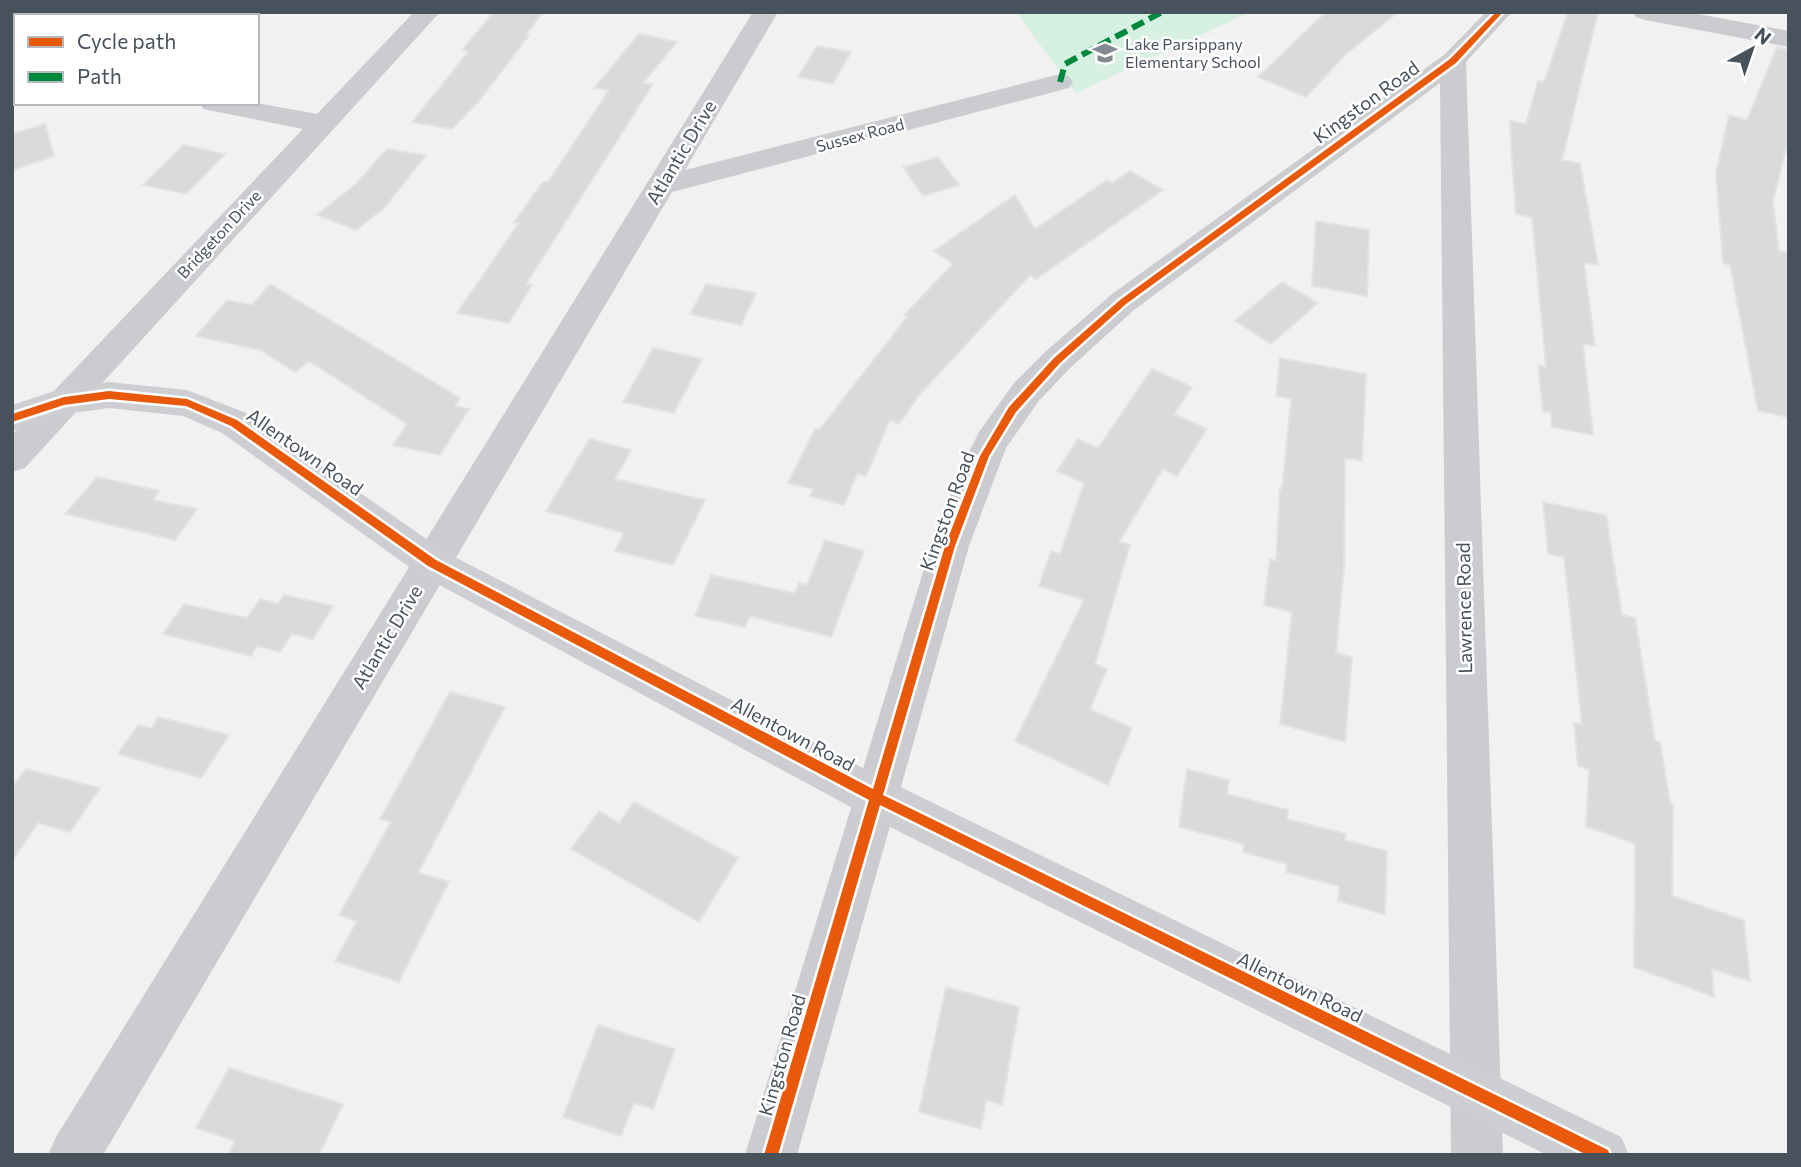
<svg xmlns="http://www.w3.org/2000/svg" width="1801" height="1167" font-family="Commissioner,sans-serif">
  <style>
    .green { fill: #d6f0e2 }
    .building { fill: #dadadb; stroke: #e2e3e4; stroke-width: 2 }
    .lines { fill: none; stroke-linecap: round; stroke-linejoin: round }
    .street { fill: #cbcccf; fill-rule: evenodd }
    .secondary { fill: #ccced2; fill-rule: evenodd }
    .quiet { stroke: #00873e; stroke-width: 6; stroke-dasharray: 13 6; stroke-linecap: butt }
    .cycleway-casing { stroke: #fff; stroke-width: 5 }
    .cycleway { fill: #e8590c; fill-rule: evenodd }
    .labels { text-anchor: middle; stroke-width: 5; stroke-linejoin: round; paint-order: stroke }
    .far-poi-label { font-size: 16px; fill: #48525d; stroke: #fff; text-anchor: start }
    .far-street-label { font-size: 16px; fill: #48525d; stroke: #fff }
    .street-label { font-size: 19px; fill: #48525d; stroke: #fff }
  </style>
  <rect width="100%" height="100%" fill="#f1f1f1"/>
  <path class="green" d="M1016,12H1250L1076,93Z"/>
  <path class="building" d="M494,12H543L526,35H529L479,101L452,129L412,122L469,51L462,50Z
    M1326,12H1398L1345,55L1306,97L1258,77Z
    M1568,12H1598L1562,160L1580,163L1598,265L1584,263L1595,346L1583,344L1593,435L1552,427L1551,412L1543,411L1538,365L1546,367L1532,217L1516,214L1512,162L1510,121L1526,124L1538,81L1544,82Z
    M639,34L677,42L643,83L653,84L526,284L532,285L509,323L457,313L519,223L514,222L543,182H548L609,90L594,88Z
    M817,46L851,52L833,84L798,77Z
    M1777,47L1789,50V137L1773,202L1779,251L1789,253V417L1758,411L1730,265L1723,263L1716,173L1729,115L1747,120Z
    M45,124L54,156L12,170V134Z
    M183,145L225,154L186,194L143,185Z
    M387,149L426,155L384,208L356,230L317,215L356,184Z
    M938,157L959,185L923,196L903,167Z
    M1130,171L1163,190L1036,279L1030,275L921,393L899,424L890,420L866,476L857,474L844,505L810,496L813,489L788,483L815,429L819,430L907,317L904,315L953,264L934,251L1015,195L1035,229L1107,180L1112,183Z
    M1316,221L1369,230L1367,296L1312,286Z
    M1282,282L1318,303L1271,344L1235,321Z
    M270,284L460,398L455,406L469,409L440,455L393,445L407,424L309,361L295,372L260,350L196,336L227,300L252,305Z
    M706,284L756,293L741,325L690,314Z
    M653,348L702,359L674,413L623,402Z
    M1280,358L1366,374L1362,461L1345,458L1344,568L1336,653L1352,657L1345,742L1280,724L1292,612L1264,605L1270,559L1276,561L1280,488L1282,489L1291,399L1276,396Z
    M1152,369L1192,387L1174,414L1207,429L1177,476L1163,469L1119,542L1130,545L1095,664L1107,669L1090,709L1132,728L1108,785L1015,741L1084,600L1039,586L1051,551L1060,554L1084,483L1057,471L1078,439L1098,448Z
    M590,439L631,450L615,479L705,500L673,565L615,551L624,533L546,511Z
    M97,477L159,491L153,500L197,509L175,540L65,514Z
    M1543,502L1606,515L1622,615L1635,618L1655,741L1660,742L1670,803L1673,804L1672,896L1744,920L1750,981L1712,969L1714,997L1634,967L1635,844L1586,826L1589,769L1578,766L1574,723L1582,725L1564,557L1548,554Z
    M825,540L864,551L831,637L750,616L745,627L695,616L711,575L795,593L799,583L807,585Z
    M284,595L333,606L313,639L292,634L280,652L257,646L251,656L163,634L184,604L247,618L260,599L278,604Z
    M450,692L505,707L418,873L449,882L399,982L335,961L357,921L339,915L391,822L380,819Z
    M158,717L229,735L201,778L118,754L138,725L152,728Z
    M26,769L100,788L70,832L38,823L12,861V788Z
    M1187,769L1229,780L1227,794L1288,810L1287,819L1346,834L1345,840L1387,851L1385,915L1338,901L1339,886L1286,872L1287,864L1243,852L1244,844L1179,827Z
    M634,802L738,858L699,922L571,849L599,811L619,823Z
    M946,987L1019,1007L1002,1105L986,1100L981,1129L919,1112Z
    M598,1025L675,1049L653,1109L634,1103L621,1136L563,1117Z
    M229,1068L343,1104L319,1155H228L235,1141L196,1128Z"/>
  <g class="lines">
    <path class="street" d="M70,12H96L94,16H68Z
      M414,12H440L25,468L12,472V435L303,129L203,109L200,103H257L317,114Z
      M753,12H778L685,170L1060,74L1069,76L1073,82L1069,88L672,192L103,1155H48L56,1137Z
      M1486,12H1512L1466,62L1503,1155H1451L1440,83L1134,310L1069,369L1038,402L1006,448L969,546L797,1155H745L931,546L960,470L979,432L1014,383L1045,352L1112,294L1444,55Z
      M1633,12H1687L1789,31V47L1645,20L1636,17Z
      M16,57V75L12,76V58Z"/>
    <path class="secondary" d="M109,382L187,390L246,413L445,552L890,782L1621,1137L1629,1155H1547L860,812L419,574L222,433L183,416L109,408L65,414L12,431V405L64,388Z"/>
    <path class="quiet" d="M1060,82L1065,64L1162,12"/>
    <g class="cycleway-casing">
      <path id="cycleway" d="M1496,12H1503L1456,63L1126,304L1060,363L1016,412L989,456L955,546L883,795L1608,1150L1610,1155H1587L880,805L778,1155H764L869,800L428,566L231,426L186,406L109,399L64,405L12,422V414L64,397L109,391L187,399L237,420L436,560L873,789L945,546L980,456L1009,407L1054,358L1120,300L1450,59Z"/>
    </g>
    <use href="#cycleway" class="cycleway"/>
  </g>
  <defs>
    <g id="school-bare" transform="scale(1.89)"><path d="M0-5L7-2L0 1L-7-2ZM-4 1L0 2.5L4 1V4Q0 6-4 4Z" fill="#838a91" stroke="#fff" stroke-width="2.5" paint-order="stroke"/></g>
  </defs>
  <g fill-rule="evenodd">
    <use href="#school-bare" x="1105" y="53"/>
  </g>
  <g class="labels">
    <g class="far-poi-label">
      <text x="1125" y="50">Lake Parsippany<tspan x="1125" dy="18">Elementary School</tspan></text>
    </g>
    <g class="far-street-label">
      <text transform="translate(860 135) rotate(-15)" y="6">Sussex Road</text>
      <text transform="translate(219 234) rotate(-47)" y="6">Bridgeton Drive</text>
    </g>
    <g class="street-label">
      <text transform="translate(1366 102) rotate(-36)" y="7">Kingston Road</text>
      <text transform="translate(681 152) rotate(-59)" y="7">Atlantic Drive</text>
      <text transform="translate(305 452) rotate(35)" y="7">Allentown Road</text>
      <text transform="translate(947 511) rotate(-70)" y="7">Kingston Road</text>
      <text transform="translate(1464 608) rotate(-91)" y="7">Lawrence Road</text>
      <text transform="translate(387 637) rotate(-59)" y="7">Atlantic Drive</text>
      <text transform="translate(793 734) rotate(28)" y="7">Allentown Road</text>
      <text transform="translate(1300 987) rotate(26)" y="7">Allentown Road</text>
      <text transform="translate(782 1055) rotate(-74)" y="7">Kingston Road</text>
    </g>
  </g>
  <rect width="1801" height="1167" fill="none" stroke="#48525d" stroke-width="28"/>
  <rect x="14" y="14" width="245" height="91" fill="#ffffff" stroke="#b6babe" stroke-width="2"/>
  <rect x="28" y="37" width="35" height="10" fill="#e8590c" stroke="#b6babe" stroke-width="2"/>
  <text x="77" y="49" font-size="21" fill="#48525d">Cycle path</text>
  <rect x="28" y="72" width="35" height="10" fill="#00873e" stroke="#b6babe" stroke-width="2"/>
  <text x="77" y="84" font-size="21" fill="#48525d">Path</text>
  <g transform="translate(1752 49) rotate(40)" stroke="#ffffff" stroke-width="5" paint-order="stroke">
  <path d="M0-5L12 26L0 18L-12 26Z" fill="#48525d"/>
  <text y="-10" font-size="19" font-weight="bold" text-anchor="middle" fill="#48525d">N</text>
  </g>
</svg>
